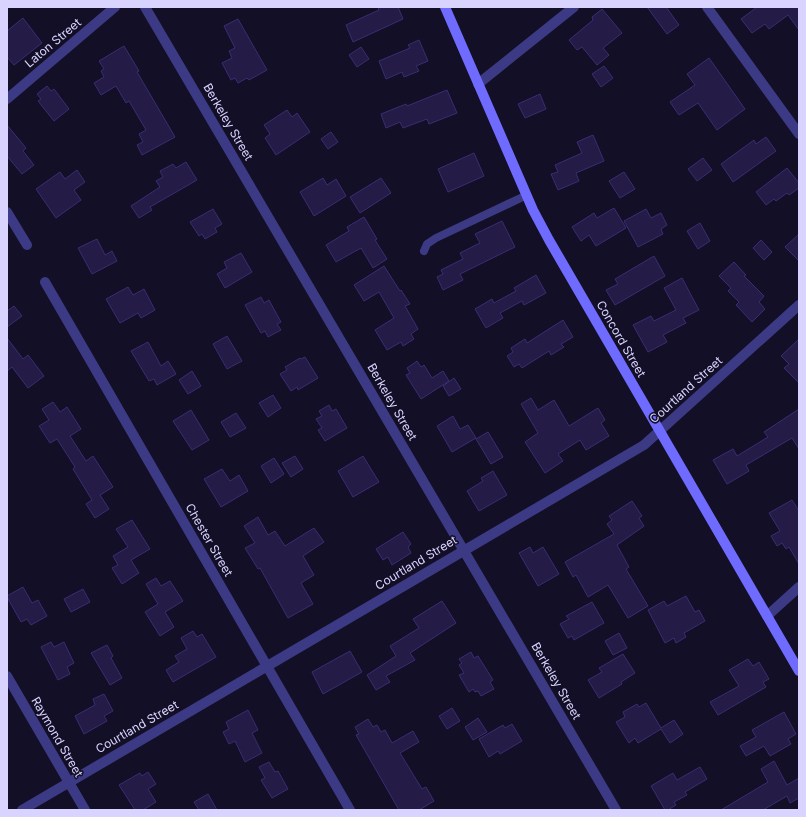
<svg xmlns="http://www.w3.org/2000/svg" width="806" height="817" font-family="Inter,sans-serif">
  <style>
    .building { fill: #241b47; stroke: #3b2d73 }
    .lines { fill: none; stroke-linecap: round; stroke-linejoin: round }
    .lane { stroke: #3d3a85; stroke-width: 8 }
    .street { stroke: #3d3a85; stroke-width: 10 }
    .secondary { stroke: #6f6bff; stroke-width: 10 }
    .labels { text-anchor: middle; stroke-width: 3; stroke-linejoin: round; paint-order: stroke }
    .street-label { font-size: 12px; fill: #d9d4ff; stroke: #130f26 }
  </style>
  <rect width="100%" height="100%" fill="#130f26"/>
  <path class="building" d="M378,7H398L403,19L353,42L346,25L379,10Z
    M647,7H666L679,25L667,34Z
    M757,7H799V30L788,15L769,29L765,24L752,33L741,19Z
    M602,9L622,33L603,48L609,55L597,65L582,47L577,50L569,40L593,20L592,17Z
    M23,18L42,43L14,65L7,57V31Z
    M238,19L267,70L249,80L247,78L238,83L235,78L231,80L222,63L232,58L229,51L235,48L224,26Z
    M419,40L428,61L416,66L419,71L404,77L402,72L386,79L379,61L410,48L408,45Z
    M124,46L139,71L137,72L175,137L142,155L137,145L143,142L139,134L146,130L129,101L126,103L116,86L101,95L94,83L104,77L101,71L104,69L99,61Z
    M361,47L369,59L357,67L349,55Z
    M709,58L745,109L717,130L698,103L679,115L670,102L695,85L687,74Z
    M604,66L613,78L601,87L592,74Z
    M47,86L51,91L54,89L69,109L54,121L38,101L41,99L37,94Z
    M447,90L457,113L429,124L427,119L403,128L400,122L386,128L381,114L406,104L407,106Z
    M540,94L546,109L525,118L518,104Z
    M287,110L292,117L297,113L310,132L276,155L265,138L270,134L264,125Z
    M7,125L26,148L23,151L34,165L22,174L7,156Z
    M331,132L338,142L328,149L321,139Z
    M593,135L604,161L576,173L579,181L558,190L551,174L558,172L555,165L582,153L577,142Z
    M766,137L776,151L733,182L721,164L754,140L756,144Z
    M474,153L484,176L448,192L438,169Z
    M703,158L712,170L697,181L688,169Z
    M186,162L197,180L150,207L152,210L139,218L131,206L160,187L156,181L163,177L160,171L173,164L176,168Z
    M787,168L799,183V188L789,195L787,193L776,201L774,199L766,205L756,192Z
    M77,170L85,182L74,190L81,200L56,218L36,189L60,172L65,179Z
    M624,172L635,189L620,198L609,181Z
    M323,178L327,185L336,179L346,196L314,216L300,192Z
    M381,178L391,193L360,213L350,197Z
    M614,208L626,228L596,246L589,235L581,241L572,227L594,213L597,218Z
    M213,209L222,224L215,228L217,232L205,239L202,234L199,236L190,222Z
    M646,209L651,218L661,213L667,225L661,229L663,234L638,247L624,221Z
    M364,217L377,239L375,240L387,259L373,268L361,248L336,262L326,245L349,231L347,227Z
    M502,221L515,247L460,274L463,280L443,290L437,277L443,274L441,270L463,259L460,253L480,243L475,234Z
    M700,223L710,241L698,249L687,231Z
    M799,234V261L785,247Z
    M97,239L105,255L112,251L117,261L92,274L78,248Z
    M761,240L772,252L764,260L753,248Z
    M241,253L252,272L225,288L217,274L227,268L224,262Z
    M654,256L665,276L615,305L606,290L618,284L615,279Z
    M734,262L746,275L744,276L764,296L759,302L765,309L752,322L736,305L739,302L728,291L731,288L719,276Z
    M384,266L400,291L401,290L410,304L405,306L418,329L411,334L414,339L403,346L401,342L387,350L375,330L394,318L379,292L364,301L354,285Z
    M536,275L546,293L524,305L522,301L500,313L503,318L486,328L475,309L492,299L494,303L516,291L514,288Z
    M682,278L699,310L683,318L686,323L663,335L667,342L648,352L633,325L651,316L654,321L676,310L664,288Z
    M128,287L133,295L144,289L155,310L141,318L138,313L120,323L106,299Z
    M261,297L264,303L269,300L281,322L277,324L281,330L268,337L265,331L261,333L245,305Z
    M14,306L22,316L7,327V311Z
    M563,320L573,337L561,344L564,347L551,355L549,351L522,368L519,364L514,367L507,356L513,352L511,348L525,339L527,343Z
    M227,336L242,361L227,369L213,344Z
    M7,338L23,359L28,355L44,376L28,388L12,367L7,371Z
    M799,339V383L784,368L789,364L781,356Z
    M148,342L161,366L168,361L176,374L157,385L154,379L149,381L131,351Z
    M305,357L318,378L298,390L297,387L291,391L280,374L287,370L285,367L300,358L301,359Z
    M417,361L421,367L424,365L432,378L443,371L449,381L421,399L406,375L410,373L407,368Z
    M192,371L201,386L188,394L179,380Z
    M454,378L461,389L449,396L443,386Z
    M273,395L281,408L268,417L259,403Z
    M531,398L538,410L554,400L569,426L598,408L605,420L601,423L609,436L586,450L580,440L558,454L563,461L545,473L525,442L538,433L521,404Z
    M53,402L60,412L67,407L81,429L70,436L86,461L93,456L113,487L100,495L109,509L95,518L86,504L92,500L73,469L75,467L57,439L50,443L39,426L49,420L42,409Z
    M329,405L332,411L336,409L347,428L325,441L318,430L322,428L316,419L322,416L319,411Z
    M799,409V449L792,438L746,465L749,471L727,484L713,460L733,449L737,456L768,437L764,432Z
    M191,410L209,440L192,450L173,421Z
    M236,413L246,428L230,437L221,422Z
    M453,416L460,429L468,425L476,438L452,452L437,426Z
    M488,432L503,457L491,464L476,439Z
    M295,456L303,469L291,477L282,463Z
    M363,456L379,482L353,497L338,471Z
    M274,458L284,474L271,483L261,466Z
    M222,469L230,481L239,475L248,491L221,507L204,479Z
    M493,471L507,495L479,511L467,491L483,481L481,478Z
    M792,500L799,511V564L789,547L786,549L782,543L777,546L771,536L780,531L769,513Z
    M632,501L642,516L639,518L644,526L617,545L629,567L626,569L648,606L628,618L608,585L588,597L576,575L573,577L565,562L614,534L607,524L612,520L609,516Z
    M258,517L268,535L275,531L285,546L314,528L324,542L303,556L314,575L301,583L313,604L288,618L260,568L258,569L245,548L255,543L244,526Z
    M132,520L150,549L131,560L139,573L122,584L112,568L118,565L113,556L128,547L116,529Z
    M403,532L411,544L408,547L411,553L392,565L388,557L383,560L376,549Z
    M530,547L533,553L543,547L559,574L538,586L519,553Z
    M156,578L161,586L170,581L183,601L165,612L174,627L160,636L145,612L158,604L146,584Z
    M23,587L32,603L38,600L47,616L31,625L27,619L21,622L7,597V596Z
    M83,589L90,602L71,612L64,599Z
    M686,596L695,612L699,610L705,621L684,633L686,637L676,643L674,638L665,643L648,610L664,601L667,606Z
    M442,601L456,623L410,653L415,660L386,676L390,682L376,690L367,675L396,656L390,646L419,628L413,619Z
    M592,602L604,623L574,640L572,636L568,638L560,624L569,619L566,616Z
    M193,631L197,637L202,634L216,657L173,682L166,670L179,662L175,656L187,649L181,638Z
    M619,633L627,648L613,655L605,641Z
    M51,642L54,647L64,642L74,663L67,667L70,674L58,680L41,647Z
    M107,645L113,656L111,658L122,678L110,685L91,653Z
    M350,651L362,672L323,694L312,672Z
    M471,652L474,658L478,656L493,680L490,682L494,689L481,696L478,691L475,692L473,689L469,692L459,675L464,673L459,665L462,663L459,659Z
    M623,654L635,673L621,682L622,684L599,698L588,680L602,672L599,668Z
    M748,659L753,666L759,662L769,679L763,682L766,687L718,715L710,702L739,686L729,670Z
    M104,694L113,711L104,716L107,721L84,734L75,716L95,705L93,699Z
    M646,703L661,728L674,720L683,734L670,743L661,729L638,743L635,738L629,743L616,722L625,717L623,712L637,704L639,707Z
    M452,708L460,721L447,729L439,716Z
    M248,710L258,730L252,733L262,753L245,762L235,741L229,744L223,732L229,729L226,722Z
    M784,712L796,734L788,739L791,744L770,756L764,746L746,756L740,746L756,737L752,730Z
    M478,718L487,732L473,740L465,727Z
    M368,719L373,727L377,725L381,732L385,730L392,743L413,731L419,742L400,753L422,789L426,787L434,801L419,810H399L356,735L359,734L355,727Z
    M512,724L522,741L500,754L498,751L489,757L479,739L503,725L505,728Z
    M774,761L787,785L799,778V798L790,803L787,796L763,810H721L768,782L761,769Z
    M269,762L275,772L278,771L288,789L272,798L261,780L265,778L259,767Z
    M700,767L707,779L685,792L687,795L674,802L676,805L668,810H665L651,786L673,773L677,780Z
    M148,772L156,784L148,789L156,802L143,810H135L119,785L140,773L142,776Z
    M208,794L217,810H199L194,802Z"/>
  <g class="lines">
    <path class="lane" d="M424,251L427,244L436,238L527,195"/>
    <path class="street" d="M145,7L616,810
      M707,7L799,134
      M478,84L574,7
      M7,99L115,7
      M7,212L27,245
      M45,282L350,810
      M767,616L799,587
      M7,676L85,810
      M22,810L644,445L799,305"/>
    <path class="secondary" d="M445,7L533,210L549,240L799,671"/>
  </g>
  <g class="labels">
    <g class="street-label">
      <text transform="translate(53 43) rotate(-40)" y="4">Laton Street</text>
      <text transform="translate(228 122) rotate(60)" y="4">Berkeley Street</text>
      <text transform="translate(621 339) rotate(60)" y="4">Concord Street</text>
      <text transform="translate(686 390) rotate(-42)" y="4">Courtland Street</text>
      <text transform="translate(392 402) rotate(60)" y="4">Berkeley Street</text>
      <text transform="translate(209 540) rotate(60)" y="4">Chester Street</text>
      <text transform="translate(416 563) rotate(-31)" y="4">Courtland Street</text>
      <text transform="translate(556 681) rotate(60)" y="4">Berkeley Street</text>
      <text transform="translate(137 727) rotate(-30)" y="4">Courtland Street</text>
      <text transform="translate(57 737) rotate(60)" y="4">Raymond Street</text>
    </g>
  </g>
  <rect width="806" height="817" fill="none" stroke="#d9d4ff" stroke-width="16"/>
</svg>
